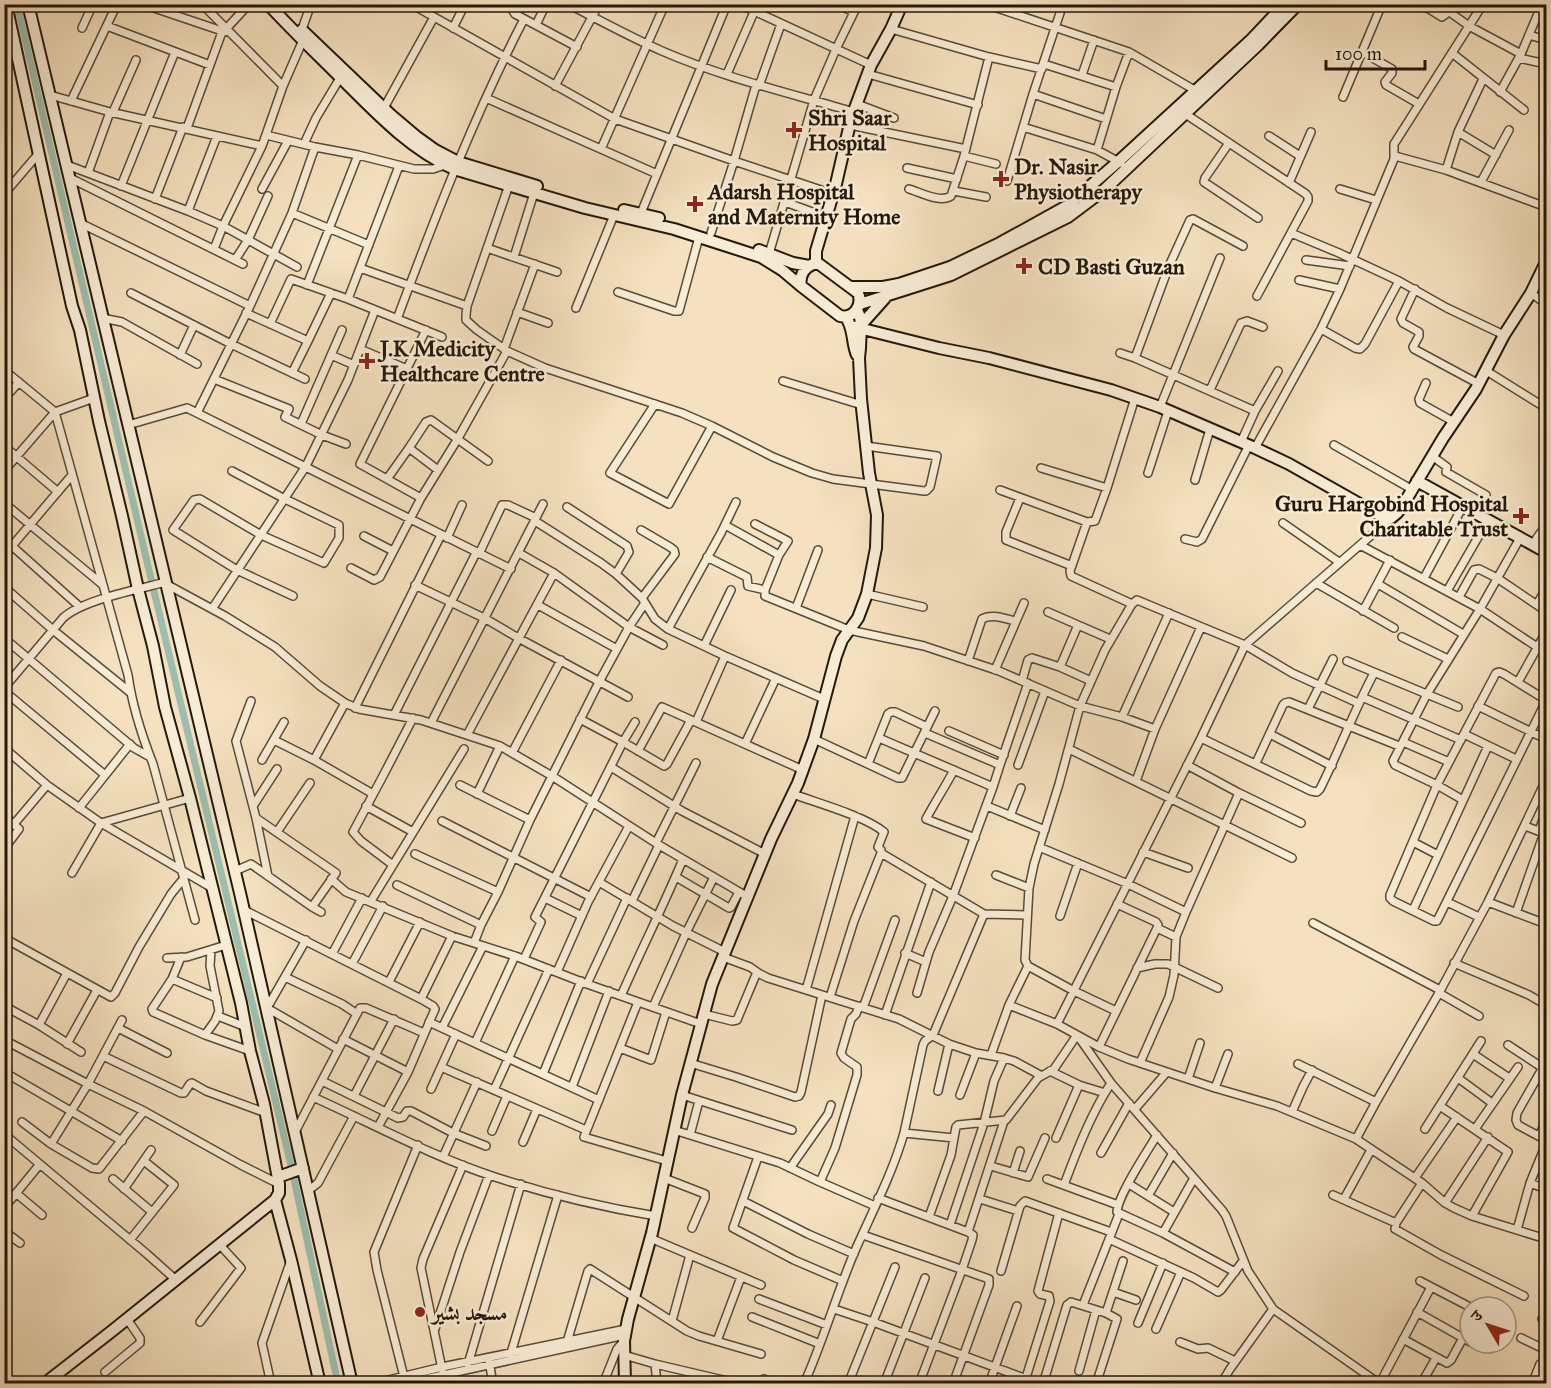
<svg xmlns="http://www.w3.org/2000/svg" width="1551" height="1388" font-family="'IM FELL Great Primer',Amiri,'Noto Serif Devanagari',serif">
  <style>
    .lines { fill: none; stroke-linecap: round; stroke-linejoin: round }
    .canal { stroke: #9cbeaf; stroke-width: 7 }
    .street-casing { stroke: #584a37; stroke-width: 10 }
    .secondary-casing { stroke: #24180a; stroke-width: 14 }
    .street { stroke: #f8ecd5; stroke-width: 7 }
    .secondary { stroke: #f8ecd5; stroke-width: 10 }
    .poi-dot { fill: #8f2418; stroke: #f8ecd5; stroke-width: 2 }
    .labels { text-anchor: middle; stroke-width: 5; stroke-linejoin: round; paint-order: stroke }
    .poi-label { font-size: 22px; font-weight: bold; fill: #24180a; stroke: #f8ecd5; text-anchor: start }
  </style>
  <rect width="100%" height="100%" fill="#f5e1bf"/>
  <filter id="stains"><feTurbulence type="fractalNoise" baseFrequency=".00333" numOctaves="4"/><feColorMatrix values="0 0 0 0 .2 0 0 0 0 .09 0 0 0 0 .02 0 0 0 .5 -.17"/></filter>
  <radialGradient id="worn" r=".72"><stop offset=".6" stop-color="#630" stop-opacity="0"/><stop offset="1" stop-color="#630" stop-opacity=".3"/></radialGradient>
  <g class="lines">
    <path class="canal" d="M17,4L148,566L292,1170L338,1384"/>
    <g class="street-casing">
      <path id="street" d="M142,4L225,32
        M202,4L283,86
        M411,4L615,119L734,161L833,194
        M516,4L513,11L515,14L577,47
        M568,4C599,20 630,37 662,51C724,78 790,93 854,112
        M739,4L871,65
        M836,4L854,12
        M985,4L1129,52L1198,92
        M1421,4L1442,17L1446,14L1451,4
        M1448,11L1469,26L1521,54
        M1015,14L1018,4
        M536,25L546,4
        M107,26L210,65
        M82,28L93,4
        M453,28L465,4
        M226,29L249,4
        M891,29L989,57L1042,69
        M301,32L311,4
        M1529,35L1546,40
        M1362,52L1392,69V73L1385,82L1386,85L1419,104
        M1452,53L1524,110
        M1519,58L1546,64
        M1044,64L1116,87
        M727,74L754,12
        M868,74L978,105
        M1082,75L1094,40
        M555,86L599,4
        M759,86L781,24
        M1500,92L1521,54L1542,4
        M1033,94L1106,119
        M50,95L110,112L262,146
        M1343,97L1382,4
        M486,98L657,174
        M71,101L117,4
        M857,104L894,118
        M384,108L434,17
        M113,112L136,60
        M1184,113L1306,194L1308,197V201L1257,296
        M850,125L966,149
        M1023,127L1097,150L1121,163
        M187,128L222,32
        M1458,132L1496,155
        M266,135L315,147L358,155L414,169H433L445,165
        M1269,136L1300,156
        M1229,143L1205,178L1204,182L1258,218
        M304,144L316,118L340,78
        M601,149L665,4
        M1097,150L1116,87L1129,52
        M964,156L996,164
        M1395,156L1446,170L1546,207
        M67,165L188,211L223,226L297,267
        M907,168L957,179
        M1446,170L1458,132L1483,79
        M88,173L110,112
        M70,178L243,264
        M1007,181L1033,94L1063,4
        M1481,182L1509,130
        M1289,183L1311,132
        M509,185L467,306L466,315V320L477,330L507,351L545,368L682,413L712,426L773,457L812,473L833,479L924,491H926L930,487L937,456L866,446
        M121,186L175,52
        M262,189L288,141
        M909,189C922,193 940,203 951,196L964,156L989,57
        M1340,189L1376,200
        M954,191L986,197
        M4,194L39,153
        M155,199L183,127
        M785,202L826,217
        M188,211L217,136
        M292,213L369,245
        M641,213L727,4
        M80,223L250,306
        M711,233L734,161L756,85
        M1291,233L1339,253L1399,281L1447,308L1504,335
        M487,248L557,272
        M214,249L223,226L262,146L283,86L303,40
        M769,254L814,100L836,49L858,4
        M514,257L534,193
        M235,260L248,240L268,196
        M1306,260L1350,266
        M360,268L467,306
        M1299,280L1340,289
        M307,285L358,155
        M1415,289L1401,319L1403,323L1419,332V336L1413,347L1414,349L1479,384
        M618,292L674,311H679L699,237
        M131,293L231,344L305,379
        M1531,293L1546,304
        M348,299L399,166
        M576,308L614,215
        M517,312L548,323
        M246,313L308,341L331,293
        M102,318L122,322L197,364
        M397,319C435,217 474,116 524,19
        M270,324L291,279L348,299L442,337
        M1321,329L1355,348L1360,349L1365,344L1399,281
        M360,349L407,369
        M504,349L535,264
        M1120,353L1135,358L1255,411
        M180,355L194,325
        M331,355L354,365
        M1135,358L1169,266L1190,220L1193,219L1243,246
        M4,370L55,412L4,471
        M1485,370L1546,408
        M292,373L308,341
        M214,379L289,409L285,417L322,435L346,444
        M783,381L862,405
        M1426,383L1419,399L1420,403L1454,422
        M1210,390L1241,323L1247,321L1263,327
        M94,398L55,412L128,675C132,705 142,736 153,764L195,920
        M4,399L19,382
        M655,404L610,473L669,504L712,426
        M1160,407L1220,258
        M197,413L250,306L292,213L315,147
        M301,424L342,330
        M128,425L187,408L511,569
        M1241,442L1255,411L1278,371
        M1334,445L1413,490
        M4,446L58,492
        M409,448L426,422L431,420L488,461
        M1255,448L1321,329L1340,289L1394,159V144L1396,141L1483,4
        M1432,456L1447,467L1446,472L1486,495
        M1041,468L1107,488
        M232,471L285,499L339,525V538L324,563L261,535L200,499L194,500L173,530L237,570L293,596
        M1148,473L1168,411
        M387,479L409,448L438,470
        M1195,480L1210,429
        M1000,490L1087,522L1070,571L1071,576L1132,604
        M421,498L360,464L426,330
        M1020,498L1006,532V540L1072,566
        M4,503L103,585
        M567,507L627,546L629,552L616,574
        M535,521L601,563L616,574L642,598L655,619L668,629L725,656L824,699
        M1087,522L1095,521L1107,488L1135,398
        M1283,523L1339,562
        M755,524L788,541L779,555L765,590
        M725,525L779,555
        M641,530L670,547L674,550L675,554L642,598
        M364,536L393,551
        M447,538L462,505
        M1185,539L1197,542L1202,539L1249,445
        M1360,545L1480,609L1546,653
        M1532,545L1546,525
        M12,546L72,475
        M519,553L554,573L629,627L663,645
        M479,554L502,505H508L536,518
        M4,555L12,546L80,607
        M707,557L747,577L748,586L765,590V596L849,630L924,646L999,671L1080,706L1122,717L1155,729L1201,627
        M351,568L374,580L380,577L421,498L457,440L507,351
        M1424,578L1463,506
        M1316,583L1394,628
        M166,584L225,616L275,647L320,686L345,703L359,709L421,720L500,746L552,776L659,845L748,897
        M1378,584L1463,634
        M415,585L486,619L520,639L628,697
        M4,587L53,630L131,693
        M1447,591L1488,520
        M867,594L923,607
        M1459,597L1474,570L1479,569L1497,578L1546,611
        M1537,604L1546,589
        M538,605L617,649
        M796,608L818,550
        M212,609L306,466L348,380L375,310
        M1363,611L1390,560
        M1048,612L1110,639
        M668,629L721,533L736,502
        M1402,637L1448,659
        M4,638L134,748L150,757
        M704,646L731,590
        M968,661L982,619C992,613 1005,619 1016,621
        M1347,661L1458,707
        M1060,667L1078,625
        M995,670L1024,603
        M1022,681L1028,660L1032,658L1060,667L1091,681
        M1518,682L1546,632
        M4,688L63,618C82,600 139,589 166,582
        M4,691L105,775
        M1362,697L1461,740
        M1546,700L1504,674L1499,672L1496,673L1437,785L1390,895V898L1393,901L1434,921H1437L1546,701
        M251,701L236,741L256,818L268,876
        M1478,706L1546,739
        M355,708L441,535
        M1308,709L1333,659
        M394,715L476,553
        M1122,717L1169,613
        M580,719L623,742L664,766L667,764L691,720
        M696,722L725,656
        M431,723L543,504
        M949,731L1004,755
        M925,733L1000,765
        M1270,734L1332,766
        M1464,734L1516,759
        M467,735L554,573
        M879,738L993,787
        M1201,738L1311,791L1317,792L1320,789C1339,751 1354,711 1374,673
        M814,739L898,778H902L935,711
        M274,740L314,760L373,794
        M1403,742L1449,762
        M745,744L776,678
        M4,748L47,785L101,823L212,888
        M1069,749L1292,858
        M638,751L662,707L803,770
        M512,753L561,660
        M262,760L284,722
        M314,760L345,703
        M1256,763L1283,705L1285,703L1289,702L1399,746
        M868,764L888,714L891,712H895L927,727
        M1018,765L1045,691
        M1187,765L1239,793L1301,823
        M611,767L682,811L765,854
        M954,770C945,787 935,802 926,819L975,838
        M1136,781L1155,729
        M460,785L530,820
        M477,794L500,746
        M793,794C817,803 865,816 884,832L878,847L881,850V853
        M1463,800L1437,785L1395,765L1393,761L1427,694L1480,609L1520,538
        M253,806L277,769
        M366,806L413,832
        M987,806L1045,830
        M79,808L130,744
        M4,816L19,829L4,849
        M1010,816L1021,788
        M256,818L336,873L312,907
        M442,821L591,897
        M14,824L47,785
        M1525,826L1546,834
        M1539,831L1546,811
        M277,832L310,783
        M1413,842L1438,855
        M656,843L696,763
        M1039,847L1128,884L1186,912
        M1143,852L1188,868
        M415,854L498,892
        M393,865L361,841L353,832L384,774L413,718
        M235,871L251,864L312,907L321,912
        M72,873L101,823L190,798
        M996,875L1029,888
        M676,877L729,908L731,907L739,892
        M331,879L346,892L452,936L515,956L587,984L701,1024
        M599,882L673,926L725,952
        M397,885L481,925
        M545,898L582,916
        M371,901L464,749
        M632,901L659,845
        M1447,902L1479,917
        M1488,902L1546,924
        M244,910L421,999L452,936
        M1413,910L1488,746
        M1516,913L1544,833
        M1060,916L1078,863
        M1313,923L1440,990
        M1157,928L1176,937
        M4,938L111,997L115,993L139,947L171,894L184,878
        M306,940L267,1008L338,1049
        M474,943L481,925L498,892L530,820L599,682L629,627L645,603
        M905,953L926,962
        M332,954L362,898
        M181,957L172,979L152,1009L153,1012L205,1035L250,1051
        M723,957L750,967L760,974L768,978L899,1019L949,1044L976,1053L1004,1058L1014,1061L1040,1075
        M167,958L187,957L226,945
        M524,959L541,922L535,917L623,742L635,722
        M1454,963L1529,995L1546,1005
        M352,964L383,906
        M1137,968L1155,964H1168L1218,988
        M557,972L588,902L629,826
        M285,977L342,1004L357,1014
        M172,979L217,998
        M389,982L420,922
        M587,984L627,898
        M806,990L855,816
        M917,993L929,952L953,896L993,787L1000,765L1028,683
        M1439,993L1479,1016
        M621,996C641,950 664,905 683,859
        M830,997L854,921L881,853L984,914
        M638,1002L584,1137L667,1161
        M1009,1005L1057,1024L1099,1047L1128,1059L1215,1088L1277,1106L1356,1139L1422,1183L1445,1203L1454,1208L1472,1216L1546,1239
        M4,1006L39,1025L81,1052
        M653,1007L686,933L714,877
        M863,1008L895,920
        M1116,1011L1074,991L1028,966L1025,960L1029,888L1034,864L1059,784L1080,706L1105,650L1132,604L1137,600L1245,645L1391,518
        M704,1014L732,1021L737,1020L757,972
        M885,1015L931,882
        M218,1016L246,1027
        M429,1022L599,1100
        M1057,1024L1201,738L1245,645L1292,673L1358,703
        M39,1025L67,973
        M118,1028L167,1053
        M442,1028L483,946
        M205,1035L215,1021L219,1011L210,966L211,950
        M343,1039L408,1072
        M1080,1039L1111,1083L1222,1210L1226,1216L1248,1271L1273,1309L1380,1384
        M10,1043L88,1084L144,1111L241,1165L279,1184
        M475,1043L515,956
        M67,1044L97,990
        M1508,1045L1543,1068
        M1099,1047L1157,928L1158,925L1156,922L1117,904
        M620,1048L651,1060L666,1012
        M1473,1054L1509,1078
        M991,1055L1009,1005L1028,966
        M103,1056L181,1093H184L190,1084L192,1083L206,1091L266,1113
        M1546,1062L1517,1113L1516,1120L1518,1125L1546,1140
        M690,1063L736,1077L795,1097L799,1096L801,1092L822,995
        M1140,1063L1169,997L1174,975L1176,937L1186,912L1239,793
        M1298,1064L1376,1102
        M441,1067L586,1130
        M1050,1071L1079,1085L1105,1093
        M4,1072L122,1141
        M543,1074L581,981
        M1458,1078L1492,1103
        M1188,1079L1200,1043
        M322,1081L398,1118L403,1117L407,1111H411L453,1133L486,1146
        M572,1087L609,991
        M1215,1088L1228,1054
        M431,1089L456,1034
        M494,1090L549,969
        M938,1091L949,1044
        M682,1095L792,1130
        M960,1095L976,1053
        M354,1096L394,1019
        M313,1097C373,1124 433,1157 495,1177C547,1194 601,1207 656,1216
        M1440,1106L1508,1152L1472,1216
        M1135,1109L1166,1073
        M1292,1112L1303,1087L1312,1070
        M22,1122L51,1144L92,1168L99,1169L144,1111
        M378,1127L408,1072L435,1009L433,1006L421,999
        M1425,1129L1481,1041
        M1475,1129L1518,1067
        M674,1130L780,1163L820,1182L875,1206
        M492,1131L507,1096
        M295,1132L360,1008H366L424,1033
        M904,1133L923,1045L925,1041L933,1035L984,914L1027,915
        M4,1134L147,1254L176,1280
        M690,1135L699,1101
        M1157,1135C1147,1152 1118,1195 1117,1212L1163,1233L1235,1272
        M1539,1136L1546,1121
        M1056,1138L1079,1085
        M1356,1139L1376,1102L1439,993L1488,902L1546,780
        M523,1142L537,1109
        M51,1144L88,1084L122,1020
        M1101,1153L1129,1103
        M443,1157L477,1082
        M758,1157L733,1228L794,1260L843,1281
        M991,1166L1028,1177L1045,1138
        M790,1168L828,1114L831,1105
        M1013,1173L1020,1151
        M664,1178L705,1194V1198L692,1228
        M1415,1178L1457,1117
        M113,1179L152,1212
        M1047,1179L1118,1205
        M820,1182L835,1148L857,1075V1067L844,1058L841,1053L851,1019L856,1014L859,1006
        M1422,1183L1396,1223L1395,1229L1441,1255L1524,1296
        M1530,1183L1546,1189
        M1129,1184L1174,1212
        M1064,1185C1077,1150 1091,1114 1111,1083
        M124,1189L151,1150
        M309,1190L318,1183L354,1116
        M16,1193L42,1215
        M1333,1195L1396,1223
        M1148,1196L1173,1153
        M878,1198L968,1232L973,1235L972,1240L962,1270L919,1384
        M980,1199L1018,1211
        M1344,1199L1371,1150
        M743,1201L808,1234L854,1254
        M1445,1203L1488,1137
        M4,1208L40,1164
        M929,1217L951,1155L954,1138
        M950,1225L984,1123L994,1081L1004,1058
        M1517,1230L1530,1183L1546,1144
        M4,1231L20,1243
        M968,1232L1004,1121
        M1163,1233L1194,1178
        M863,1235L989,1279V1285L953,1384
        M650,1238L761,1285
        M1109,1239L1194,1278L1218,1292L1221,1290L1243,1261
        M130,1240L174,1185L144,1161
        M1001,1271L1020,1206L1025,1201L1111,1232
        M1420,1281L1470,1307
        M1113,1292L1136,1300
        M759,1299L827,1325
        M1083,1305L1119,1214
        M834,1309L873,1322L1040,1384
        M1417,1312L1470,1342
        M1106,1313L1123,1261
        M752,1317L820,1344
        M1542,1319L1546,1320
        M672,1321L690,1255
        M200,1322L241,1268L220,1245
        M1138,1323L1163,1263
        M435,1329L460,1252L489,1175
        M1156,1329L1181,1272
        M1521,1338L1546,1350
        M1403,1339L1447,1363L1451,1360L1470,1325
        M717,1341L741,1277
        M567,1342L588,1271L590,1269L687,1331L699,1336L761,1354
        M1180,1342L1198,1349L1208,1348L1235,1361
        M624,1355L655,1364L740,1384
        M511,1356V1353L558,1195
        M489,1361L493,1384
        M468,1364L521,1184
        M655,1364L657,1384
        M442,1369L421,1268L423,1259L463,1165
        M1079,1371L1096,1310
        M105,1372L140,1343V1338L127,1319
        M693,1373L694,1384
        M404,1377L377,1270L374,1252L418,1145
        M764,1379L775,1384
        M1380,1383L1431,1287
        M271,1384L262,1343L290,1263
        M372,1384L442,1367L626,1329
        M402,1384L625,1335
        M603,1384L617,1349L624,1341
        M804,1384C823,1341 836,1296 854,1253C871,1214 892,1175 904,1133L954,1138L956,1127L958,1125L1006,1120L1038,1078L1054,1069L1077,1035
        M848,1384L895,1267
        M884,1384L925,1278
        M989,1384L1017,1306
        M1024,1384L1050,1301L1049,1296L1040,1294L1038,1291L1059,1213
        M1043,1384L1067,1305L1071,1302L1106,1313L1117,1319L1098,1378
        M1221,1384L1230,1369L1273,1309
        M1421,1384L1436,1358
        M1532,1384L1540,1364"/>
    </g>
    <g class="secondary-casing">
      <path id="secondary" d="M6,4L72,306L80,330L99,421L122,516L138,589L153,646L165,707L190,798L241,1003L250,1051L264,1104L279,1184V1193L275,1200L112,1331L44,1384
        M28,4L240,893L352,1384
        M268,4C292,30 318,55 343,80C377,114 410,149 454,169L585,208L674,229L727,246L761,257L782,270L801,286
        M302,30L391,115L417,137L435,150L458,162L537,186
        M624,210L659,218
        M759,250L793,263L809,266
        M813,264H819L858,293C863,305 854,319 840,316L801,286C799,276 804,268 813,264Z
        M816,264V251L836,184L851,119L871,65L891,29L902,4
        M851,287H883L899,284L950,267L1000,243L1067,206L1119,161L1251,40L1285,4
        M860,304L951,275L1068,217L1104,190L1258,45L1298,4
        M848,321C854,332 852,344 857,355
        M861,325L885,298
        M851,326L939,348L989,358L1111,390L1160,407L1255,448L1289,464L1381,516L1391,518L1397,513L1403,505L1443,438L1476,389L1504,335L1531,293L1546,262
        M1417,481L1546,552
        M278,1177L303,1168
        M275,1200L291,1260L320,1384
        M625,1384L624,1341L628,1319L652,1233L682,1095L712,984L771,839L798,783L814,739L836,656L842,640L858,618L867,594L876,548L877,515L869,473L861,399L859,358L860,348L861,325L860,317L857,310"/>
    </g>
    <use href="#street" class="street"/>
    <use href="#secondary" class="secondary"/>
  </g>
  <g class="poi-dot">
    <path d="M791 121h6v6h6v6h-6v6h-6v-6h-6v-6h6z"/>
    <path d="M998 170h6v6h6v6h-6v6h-6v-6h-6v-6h6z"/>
    <path d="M692 195h6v6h6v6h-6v6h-6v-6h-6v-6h6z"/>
    <path d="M1021 257h6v6h6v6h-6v6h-6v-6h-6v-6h6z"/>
    <path d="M364 352h6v6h6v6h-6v6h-6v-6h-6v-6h6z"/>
    <path d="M1518 507h6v6h6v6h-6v6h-6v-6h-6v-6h6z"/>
    <circle cx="420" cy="1312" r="6"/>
  </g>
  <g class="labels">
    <g class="poi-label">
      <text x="808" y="125">Shri Saar<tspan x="808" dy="25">Hospital</tspan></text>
      <text x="1014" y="174">Dr. Nasir<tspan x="1014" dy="25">Physiotherapy</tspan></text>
      <text x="708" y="199">Adarsh Hospital<tspan x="708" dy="25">and Maternity Home</tspan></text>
      <text x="1038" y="274">CD Basti Guzan</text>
      <text x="380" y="356">J.K Medicity<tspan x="380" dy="25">Healthcare Centre</tspan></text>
      <text x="1508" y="511" text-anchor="end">Guru Hargobind Hospital<tspan x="1508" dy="25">Charitable Trust</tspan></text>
      <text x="432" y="1320">مسجد بشیر</text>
    </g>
  </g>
  <rect width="1551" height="1388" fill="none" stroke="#f5e1bf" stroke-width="24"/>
  <rect x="6" y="6" width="1539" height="1376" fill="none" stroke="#24180a" stroke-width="3"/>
  <rect x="12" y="12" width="1527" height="1364" fill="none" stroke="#24180a" stroke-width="1.5"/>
  <g transform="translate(1488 1325) rotate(309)"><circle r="28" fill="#f8ecd5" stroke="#a39784" stroke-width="1.5"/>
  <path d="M0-4.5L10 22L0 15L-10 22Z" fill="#8f2418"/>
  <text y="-9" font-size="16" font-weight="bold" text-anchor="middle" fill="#24180a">उ</text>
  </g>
  <path d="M1326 60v9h99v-9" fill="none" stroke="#24180a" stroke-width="3"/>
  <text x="1335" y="60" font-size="18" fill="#24180a" stroke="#f8ecd5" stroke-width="4.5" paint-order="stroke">100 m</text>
  <rect width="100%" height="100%" filter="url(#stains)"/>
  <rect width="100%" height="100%" fill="url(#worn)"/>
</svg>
